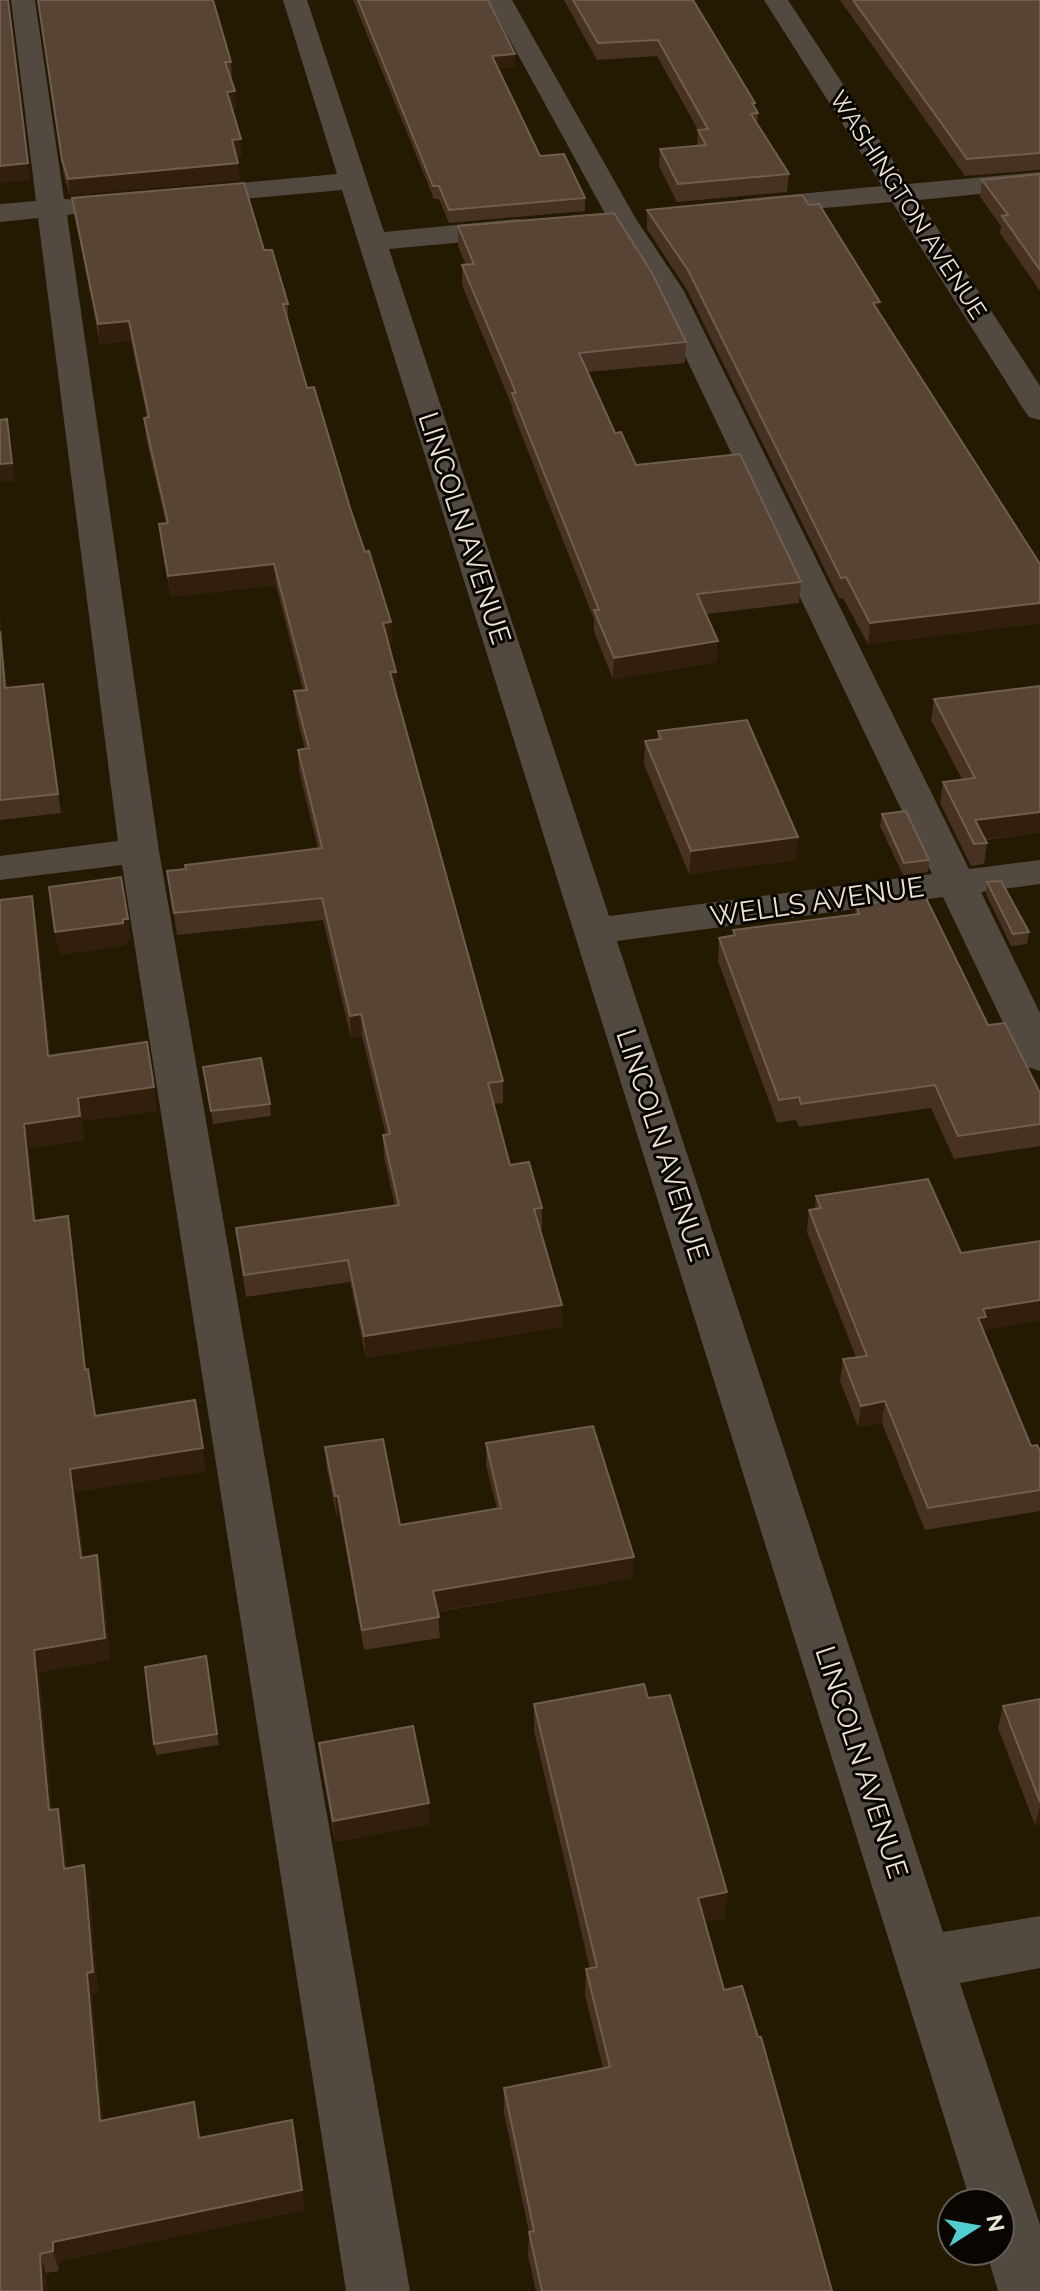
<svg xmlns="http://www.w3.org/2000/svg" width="1040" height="2291" font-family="Raleway,sans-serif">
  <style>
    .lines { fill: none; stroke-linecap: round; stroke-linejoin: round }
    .minor { fill: #524940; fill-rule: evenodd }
    .wall { fill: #463122 }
    .shaded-wall { fill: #311f0c }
    .building { fill: #584435; stroke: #6f5d4e; stroke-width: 2 }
    .labels { text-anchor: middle; stroke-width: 6; stroke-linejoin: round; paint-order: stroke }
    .far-street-label { font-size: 24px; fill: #ebe4d5; stroke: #090601 }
    .street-label { font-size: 28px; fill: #ebe4d5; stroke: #090601 }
  </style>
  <rect width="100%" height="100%" fill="#241a01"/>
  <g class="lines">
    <path class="minor" d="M11,0H35L64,199L87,200L91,206L87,212L67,215L159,851L410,2291H346L122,865L0,880V856L118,841L38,218L0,222V204L36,201Z
      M283,0H307L384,232L518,219L528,222L532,228L528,234L518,237L389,249L609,916L932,874L654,291L608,219L488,0H512L636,219L684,291L969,869L1040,860V884L981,892L1040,1013V1071L1025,1066L1019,1056L943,897L617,941L943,1932L1040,1916V1968L960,1983L1040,2225V2291H998L986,2251H1000V2203H971L342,190L186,204L176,202L172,196L176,190L186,188L337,174Z
      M764,0H788L908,184L1040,172V188L919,200L1040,386V420L1029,417L1024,410L892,202L746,215L736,213L732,207L736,201L746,199L882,186Z"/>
  </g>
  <path class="wall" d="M38,0L231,62L232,78H230L236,107L232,108L242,155L236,156L240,180L70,195L64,177Z
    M353,0H488L515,67L497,68L540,156L585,198V211L449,223L439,199H434Z
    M564,0H693L755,103V108L758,113L757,125L789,174L787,192L677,202L659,166L660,149L697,146L698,130L657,56L597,60Z
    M840,0H1040V170L965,176Z
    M1040,174V291L1000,233L1001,226L980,197L982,180Z
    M72,198L264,250L288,304V324L307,388L392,644H388L396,672V693L503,1081V1103L494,1104L510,1165L542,1208V1230H540L562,1327L366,1358L350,1282L246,1297L236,1228L395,1205L384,1157L383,1135H386L362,1036L351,1038L323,920L177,935L167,871L318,848L299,771L298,750L305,749L296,713L294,691L303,690L276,585L171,597L161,545L159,524L166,523L146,438L144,418L147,417L131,341L100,344L75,217Z
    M647,210L878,312L1040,564V623L868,644L843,598H839L687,290L647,229Z
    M458,226L686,342L685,363L588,372L615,433L636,465L801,582L799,603L706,614L717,662L613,679L594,632V619L513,413L512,406L462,285V265H466L458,246Z
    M0,618L7,688L43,684L61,813L0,820Z
    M1040,686V832L986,840L987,843L984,864L971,866L940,803L943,782L962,779L931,720L934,699Z
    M658,731L798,837L795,860L689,874L644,764L645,741L657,740Z
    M882,814L929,860L928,872L903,875L880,826Z
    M987,882L1029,932L1027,944L1011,946L986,894Z
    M32,896L36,919L50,1055L157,1111L82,1121L84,1140L28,1148L36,1221L68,1216L72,1240L86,1369H88L96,1416L206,1471L75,1492L83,1557L102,1578L110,1660L39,1672L52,1810L63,1831L67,1869L89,1887L98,1993L92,1994L103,2121L194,2102L200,2138L292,2120L304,2210L59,2261V2271L46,2273L47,2291H0Z
    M856,905L988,1025L1040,1093V1146L954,1159L931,1108L799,1127L796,1120L777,1123L718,961L719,938L733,936V930L855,914Z
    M203,1067L270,1104L271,1116L213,1124Z
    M816,1196L984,1330L983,1332L1031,1446L1040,1451V1511L925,1530L882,1423L858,1427L840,1381L843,1359L856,1357L807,1232L809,1210L815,1209Z
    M486,1443L633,1578L438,1612L440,1638L364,1650L340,1517L337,1518L327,1469L325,1447L400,1525L497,1509L486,1465Z
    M206,1656L219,1745L156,1755L154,1744Z
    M648,1698L727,1892L724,1919L705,1922L724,1990L832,2291H536L528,2256L529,2232L504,2113V2088L603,2068L585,1995L586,1969H590L534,1731V1704Z
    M1040,1699V1824L1035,1825L998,1728L1003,1706Z
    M319,1743L430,1824L335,1842L321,1764Z"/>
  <path class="shaded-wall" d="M8,0L30,180L0,183V166Z
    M515,54V67L492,69V56Z
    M235,91L236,107L229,108L227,92Z
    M241,139L242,155L233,156L232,140Z
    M238,163L240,180L70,195L68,179Z
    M880,302L878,322L873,303Z
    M129,321L131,341L100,344L98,324Z
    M7,419L15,481L0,482V464Z
    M274,564L276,585L171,597L168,576Z
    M1040,603V623L868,644L870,623Z
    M0,618L9,707L5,688L0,631Z
    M391,622L392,644H384L383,623Z
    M718,641L717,662L613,679L614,658Z
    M390,672H396L397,693L391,694Z
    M1040,812V832L972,841L975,820Z
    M798,837L795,860L689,874L691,851Z
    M32,896L36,919L52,1079L48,1056Z
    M128,919L131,941L126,942V946L59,955L55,932Z
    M361,1014L362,1036L351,1038L350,1016Z
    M154,1087L157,1111L82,1121L84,1140L28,1148L38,1245L34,1221L24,1124L78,1098Z
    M68,1216L72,1240L89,1393L85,1370Z
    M1040,1300V1321L984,1330L982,1339L978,1318L983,1309Z
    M562,1305V1327L366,1358L364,1336Z
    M885,1401L882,1423L858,1427L861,1406Z
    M203,1448L206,1471L75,1492L85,1580L81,1558L70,1469Z
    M335,1496H338L340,1517L337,1518Z
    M97,1555L102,1578L110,1660L39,1672L54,1832L49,1810L34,1650Z
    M634,1557L633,1578L434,1612L433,1591Z
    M429,1803L430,1824L335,1842L333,1821Z
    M1040,1806V1824L1035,1825Z
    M58,1809L63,1831L69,1891L64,1869Z
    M84,1865L89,1887L98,1993L92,1994L105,2141L100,2121L87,1973Z
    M727,1892L724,1919L695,1924L698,1898Z
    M302,2190L304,2210L59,2261V2271L53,2251V2242Z
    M40,2254L46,2273L47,2291H42Z"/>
  <path class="building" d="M0,0H8L28,163L0,166Z
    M38,0H213L231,62H225L235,91L227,92L241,139L232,140L238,163L68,179L62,160Z
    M358,0H488L515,54L492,56L540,156L564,154L585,198L449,210L439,186H433Z
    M573,0H693L755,103H752L758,113L751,114L789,174L678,184L660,149L706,145L698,130L708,129L658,40L598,43Z
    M853,0H1040V153L967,159Z
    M1040,174V270L1002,216L1008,215L982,180Z
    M244,183L264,250H272L288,304H283L307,388L314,387L350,508L365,552L369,551L391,622L383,623L396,672H390L503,1081L488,1083L510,1165L529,1162L542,1208L534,1209L562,1305L364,1336L348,1260L244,1275L236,1228L399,1205L383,1135L390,1134L361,1014L350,1016L322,898L174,913L167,871L186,869L185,865L322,848L298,750L309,748L294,691L307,690L274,564L168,576L159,524L168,523L144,418L149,417L129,321L98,324L72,198Z
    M802,195L809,205L819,204L880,302L873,303L1040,564V603L870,623L846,577L841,578L688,270L647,210Z
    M614,213L652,273L686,342L579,353L615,433L621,432L636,465L740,454L801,582L697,594L718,641L614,658L594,610H599L512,393H516L462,265L474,264L458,226Z
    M7,419L12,463L0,464V420Z
    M0,631L5,688L43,684L58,794L0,800Z
    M1040,686V812L975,820L987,843L974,844L943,782L975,778L934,699Z
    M747,720L798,837L691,851L645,741L661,739L658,731Z
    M906,811L929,860L904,863L882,814Z
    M121,877L128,919H123V923L55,932L49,887Z
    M1001,881L1029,932L1013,934L987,882Z
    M32,896L48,1056L147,1042L154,1087L78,1098L80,1116L24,1124L34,1221L68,1216L85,1370L88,1369L95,1416L195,1400L203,1448L70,1469L81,1558L97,1555L105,1638L34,1650L49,1810L58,1809L64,1869L84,1865L93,1972L87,1973L100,2121L194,2102L199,2138L292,2120L302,2190L53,2242V2251L40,2254L42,2291H0V900Z
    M925,896L988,1025L1005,1023L1040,1093V1124L958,1136L935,1085L801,1104L799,1097L779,1100L719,938L735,935L733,930L859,914L856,905Z
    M261,1058L270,1104L211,1111L203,1067Z
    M928,1179L961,1253L1040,1241V1300L983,1309L986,1317L978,1318L1031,1446L1037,1445L1040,1451V1490L928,1508L885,1401L861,1406L843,1359L867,1356L809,1210L821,1208L816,1196Z
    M593,1426L634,1557L433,1591L439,1617L362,1630L338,1496H335L325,1447L383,1439L400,1525L501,1508L486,1443Z
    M206,1656L217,1734L154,1744L145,1667Z
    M644,1684L648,1698L670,1695L727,1892L698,1898L724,1990L742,1986L758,2037H761L832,2291H542L529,2232L534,2231L504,2088L610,2067L586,1969L597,1967L534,1704Z
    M1040,1699V1802L1003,1706Z
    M413,1726L429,1803L333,1821L319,1743Z"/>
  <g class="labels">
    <g class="far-street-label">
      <text transform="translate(908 205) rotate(57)" y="8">WASHINGTON AVENUE</text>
    </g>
    <g class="street-label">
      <text transform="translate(465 528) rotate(72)" y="10">LINCOLN AVENUE</text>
      <text transform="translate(817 901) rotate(-8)" y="10">WELLS AVENUE</text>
      <text transform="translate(663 1145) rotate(72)" y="10">LINCOLN AVENUE</text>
      <text transform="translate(862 1762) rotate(72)" y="10">LINCOLN AVENUE</text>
    </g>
  </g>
  <g transform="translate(976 2227) rotate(79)"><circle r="38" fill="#090601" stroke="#635f56" stroke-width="2"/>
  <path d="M0-6L14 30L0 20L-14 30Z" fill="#52cdcf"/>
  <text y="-12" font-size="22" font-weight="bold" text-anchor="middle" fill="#ebe4d5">N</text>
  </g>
</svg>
